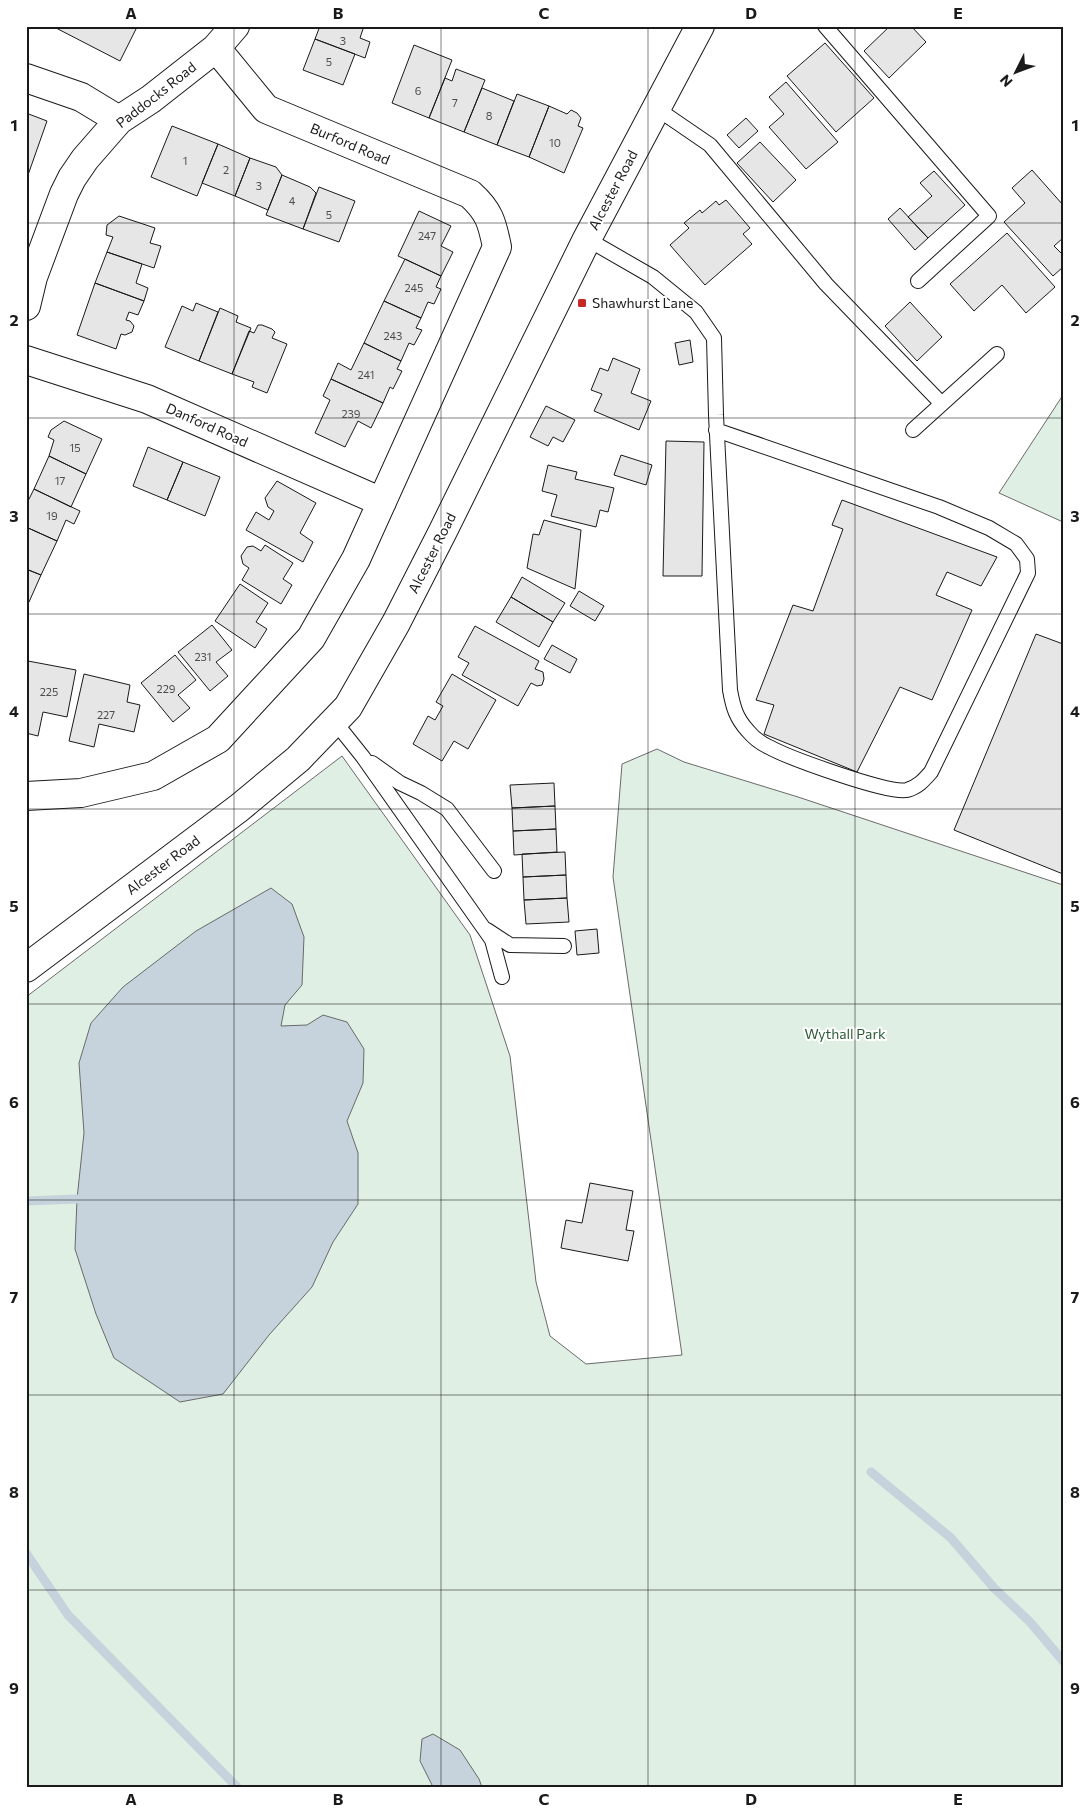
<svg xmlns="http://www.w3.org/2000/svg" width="1089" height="1813" font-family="Commissioner,sans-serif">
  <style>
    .green { fill: #e0efe3; stroke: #6a6a6a }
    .water { fill: #c6d2dc; stroke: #6a6a6a }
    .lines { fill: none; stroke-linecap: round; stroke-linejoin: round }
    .stream { stroke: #c6d2dc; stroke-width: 9 }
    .building { fill: #e6e6e6; stroke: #1a1a1a }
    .service-casing { stroke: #1a1a1a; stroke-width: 16 }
    .minor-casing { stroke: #1a1a1a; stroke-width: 30 }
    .tertiary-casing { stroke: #1a1a1a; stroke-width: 30 }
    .service { stroke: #fff; stroke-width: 14 }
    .minor { stroke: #fff; stroke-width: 28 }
    .tertiary { stroke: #fff; stroke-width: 28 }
    .grid { fill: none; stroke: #1a1a1a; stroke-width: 1; stroke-opacity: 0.55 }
    .poi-dot { fill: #c62828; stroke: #fff; stroke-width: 2 }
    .labels { text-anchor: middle; stroke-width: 4; stroke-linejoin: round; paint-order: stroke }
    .number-label { font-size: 11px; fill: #4d4d4d }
    .street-label { font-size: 14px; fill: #1a1a1a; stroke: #fff }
    .poi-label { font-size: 14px; fill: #1a1a1a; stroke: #fff; text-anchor: start }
    .park-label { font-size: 14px; fill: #2b5a34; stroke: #fff }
    .neatline { fill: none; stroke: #1a1a1a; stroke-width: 2 }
    .grid-label { font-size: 16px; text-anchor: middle; font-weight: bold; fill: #1a1a1a }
  </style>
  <rect width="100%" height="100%" fill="#fff"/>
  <path class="green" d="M1063,395V522L999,493Z
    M657,749L684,762L798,797L1063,885V1787H26V997L342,756L470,935L510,1056L536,1282L550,1336L586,1364L682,1355L613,877L622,764Z"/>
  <path class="water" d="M271,888L292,904L304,937L302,985L285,1005L281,1026L307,1025L323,1015L347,1022L364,1049L363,1083L347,1121L358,1153V1204L333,1242L312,1287L269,1335L223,1394L180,1402L114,1358L96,1314L75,1249L77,1199L84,1133L79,1063L91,1023L123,987L196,931Z
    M433,1734L460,1750L479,1779L482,1787H433L420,1761L422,1739Z"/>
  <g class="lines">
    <path class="stream" d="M26,1201L77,1199
      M871,1472L951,1538L994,1588L1030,1622L1063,1661
      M26,1553L68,1615L237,1787"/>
  </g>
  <path class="building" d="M56,26H130L136,29L120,61L56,28Z
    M320,26H364L360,38L370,42L365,58L315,39Z
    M890,26H911L926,42L889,78L864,51Z
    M315,39L355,54L343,85L303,70Z
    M825,43L874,98L836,132L787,76Z
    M414,45L452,60L429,118L392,103Z
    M456,69L485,80L464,132L429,118L445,78L452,81Z
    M786,82L838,142L806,169L769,127L784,114L769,97Z
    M482,88L514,101L497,145L464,132Z
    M517,94L549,106L529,157L497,145Z
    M549,106L567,114L571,110L577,113L581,118L578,126L583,128L564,173L529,157Z
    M26,113L47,121L28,175L26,174Z
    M746,118L758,131L739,148L727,135Z
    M172,126L218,144L197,196L151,177Z
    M760,142L796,180L773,202L737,163Z
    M218,144L250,158L235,196L202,183Z
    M250,158L276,167L282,175L268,210L235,196Z
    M1032,170L1063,205V238L1054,246L1063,255V267L1053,276L1004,222L1025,203L1012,188Z
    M934,171L965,205L928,238L908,217L932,196L920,183Z
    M282,175L310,187L316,193L303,229L266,215Z
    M319,187L355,201L339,242L303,229Z
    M726,200L750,228L743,234L752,244L705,285L670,245L689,228L684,223L700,210L702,213L716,201L719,205Z
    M900,208L928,238L915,250L888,219Z
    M419,211L451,226L441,246L453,252L441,276L398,256Z
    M119,216L155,228L150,243L161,246L154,268L107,252L113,237L106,235L107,225Z
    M1007,233L1055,287L1026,313L1002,285L974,311L950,284Z
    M107,252L142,264L136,283L148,288L144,301L95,283Z
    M405,259L441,276L436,287L441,289L434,304L428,302L421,318L384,301Z
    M95,283L144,301L138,315L129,312L126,320L130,321L134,326L132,332L125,335L121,334L116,349L77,335Z
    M384,301L421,318L416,328L422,330L414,345L409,343L401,361L364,343Z
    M910,302L942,337L917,361L885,326Z
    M196,303L218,312L199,361L165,347L182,306L193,311Z
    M220,308L238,316L236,322L251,328L232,374L199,361Z
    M258,325H262L272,329L275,332L272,338L287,344L267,393L252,387L254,382L232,374L249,331L254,333Z
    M690,340L693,362L679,365L675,343Z
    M364,343L401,361L397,369L402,371L393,389L390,387L383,403L331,379L338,363L351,370Z
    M613,358L640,369L631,393L651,401L639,430L594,411L602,394L591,390L600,368L608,371Z
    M331,379L383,403L371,428L358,421L345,447L315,433L330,400L323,396Z
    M546,406L575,420L563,442L553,437L548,446L530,437Z
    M64,421L102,439L86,474L49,456L54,440L48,437L51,430Z
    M666,441L704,442L702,576H663Z
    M148,447L183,462L167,500L133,486Z
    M621,455L652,465L646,485L614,475Z
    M49,456L86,474L71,507L34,489Z
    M183,462L220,477L205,516L167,500Z
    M548,465L577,472L575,479L614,488L608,512L600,510L596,527L551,516L557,495L542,491Z
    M277,481L316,503L300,533L313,542L303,562L246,530L256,512L269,520L274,511L268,507L265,498Z
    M34,489L80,511L74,524L66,520L57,541L26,527V505Z
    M842,500L997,557L981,586L947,572L936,595L972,610L932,700L900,687L857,772L764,734L774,705L756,700L793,605L813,611L843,529L832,525Z
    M544,520L581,530L575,589L527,568L533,534L539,535Z
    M26,527L57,541L41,575L26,569Z
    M265,545L293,563L283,579L292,585L281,604L242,580L249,568L243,564L241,556L247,547L253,546L261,551Z
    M26,569L41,575L29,602L26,600Z
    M522,577L565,603L553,622L511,597Z
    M240,584L268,603L256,622L267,629L255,648L215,621Z
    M579,591L604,606L595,621L570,606Z
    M511,597L553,622L539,647L496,622Z
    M212,625L232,650L216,662L228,676L210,691L178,652Z
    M475,626L539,661L535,669L543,672L544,679L542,685L537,686L531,683L518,706L462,675L469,663L458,657Z
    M1036,634L1063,644V874L954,830Z
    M552,645L577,659L570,673L544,659Z
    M175,655L196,680L178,695L190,708L173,722L141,683Z
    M28,661L76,670L67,717L43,712L38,736L26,733V671Z
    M84,674L130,685L127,702L140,705L134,732L99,724L94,747L69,741Z
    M452,674L496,700L468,749L454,741L442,761L413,744L428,716L435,720L443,706L436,702Z
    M554,783L555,806L512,808L510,785Z
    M555,806L556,829L513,831L512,808Z
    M556,829L557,852L514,855L513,831Z
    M565,852L566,875L523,877L522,854Z
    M566,875L567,898L524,900L523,877Z
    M567,898L569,922L526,924L524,900Z
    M597,929L599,953L577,955L575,931Z
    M590,1183L633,1191L626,1230L634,1231L628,1261L561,1248L566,1220L582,1223Z"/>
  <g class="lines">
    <g class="service-casing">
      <path id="service" d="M825,26L989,216L918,281
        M656,108L710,145L826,284L941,403
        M587,239L653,277L696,312L714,338L716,415L730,690C733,707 736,718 748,731C753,737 762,744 769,747C789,758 888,794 907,790C918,787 924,780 931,772L1028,573L1027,559L1016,544L989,528L939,507L716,430
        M913,430L997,354
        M335,722L363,757L492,940L502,977
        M372,763L400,783L421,793L447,809L494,871
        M487,930L510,945L564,946"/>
    </g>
    <g class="minor-casing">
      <path id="minor" d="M26,78L81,97L119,120
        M26,306L33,277L64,194L72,178L85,159L119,120L151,99L216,48L235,26
        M26,360L147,399L382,502
        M26,796L81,793L153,776L218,739L311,638L356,559L497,247C492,222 489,211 470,194L266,109L216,48"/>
    </g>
    <g class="tertiary-casing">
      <path id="tertiary" d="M26,968L239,808L298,759L348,707L396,623L443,531L587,239L700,26"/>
    </g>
    <use href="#service" class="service"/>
    <use href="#minor" class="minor"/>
    <use href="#tertiary" class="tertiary"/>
  </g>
  <path class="grid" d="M234,26V1787M441,26V1787M648,26V1787M855,26V1787M26,223H1063M26,418H1063M26,614H1063M26,809H1063M26,1004H1063M26,1200H1063M26,1395H1063M26,1590H1063"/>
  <rect class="poi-dot" x="577" y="298" width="10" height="10" rx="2.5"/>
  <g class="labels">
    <g class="number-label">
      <text x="343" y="45">3</text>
      <text x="329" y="66">5</text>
      <text x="418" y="95">6</text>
      <text x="455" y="107">7</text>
      <text x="489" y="120">8</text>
      <text x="555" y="147">10</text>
      <text x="185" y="165">1</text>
      <text x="226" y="174">2</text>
      <text x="259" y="190">3</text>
      <text x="292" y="205">4</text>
      <text x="329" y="219">5</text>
      <text x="427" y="240">247</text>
      <text x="414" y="292">245</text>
      <text x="393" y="340">243</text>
      <text x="366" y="379">241</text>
      <text x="351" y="418">239</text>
      <text x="75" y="452">15</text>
      <text x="60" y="485">17</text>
      <text x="52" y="520">19</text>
      <text x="203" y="661">231</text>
      <text x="166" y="693">229</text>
      <text x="49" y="696">225</text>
      <text x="106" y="719">227</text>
    </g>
    <g class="street-label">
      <text transform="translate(156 95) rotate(-38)" y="5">Paddocks Road</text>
      <text transform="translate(350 144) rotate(23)" y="5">Burford Road</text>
      <text transform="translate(613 190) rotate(-62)" y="5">Alcester Road</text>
      <text transform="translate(207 425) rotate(24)" y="5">Danford Road</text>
      <text transform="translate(432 553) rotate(-63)" y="5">Alcester Road</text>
      <text transform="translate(163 865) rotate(-37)" y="5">Alcester Road</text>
    </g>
    <g class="poi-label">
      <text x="592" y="308">Shawhurst Lane</text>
    </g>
    <g class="park-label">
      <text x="845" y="1039">Wythall Park</text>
    </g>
  </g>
  <rect width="1089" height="1813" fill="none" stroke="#ffffff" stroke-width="55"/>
  <g transform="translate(1016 72) rotate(228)" stroke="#ffffff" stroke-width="4" paint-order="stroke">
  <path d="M0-4L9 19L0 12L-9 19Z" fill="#1a1a1a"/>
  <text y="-8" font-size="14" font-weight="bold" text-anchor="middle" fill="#1a1a1a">N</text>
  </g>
  <rect x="28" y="28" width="1034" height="1758" class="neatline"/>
  <g class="grid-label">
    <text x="131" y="19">A</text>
    <text x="338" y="19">B</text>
    <text x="544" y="19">C</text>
    <text x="751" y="19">D</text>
    <text x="958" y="19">E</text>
    <text x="14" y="131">1</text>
    <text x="1075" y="131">1</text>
    <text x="14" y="326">2</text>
    <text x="1075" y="326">2</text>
    <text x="14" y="522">3</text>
    <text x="1075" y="522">3</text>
    <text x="14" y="717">4</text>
    <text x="1075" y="717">4</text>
    <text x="14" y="912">5</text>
    <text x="1075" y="912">5</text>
    <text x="14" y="1108">6</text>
    <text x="1075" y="1108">6</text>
    <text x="14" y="1303">7</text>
    <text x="1075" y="1303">7</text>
    <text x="14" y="1498">8</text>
    <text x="1075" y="1498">8</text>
    <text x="14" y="1694">9</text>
    <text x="1075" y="1694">9</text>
    <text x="131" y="1805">A</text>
    <text x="338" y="1805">B</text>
    <text x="544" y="1805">C</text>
    <text x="751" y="1805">D</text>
    <text x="958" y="1805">E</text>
  </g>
</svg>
